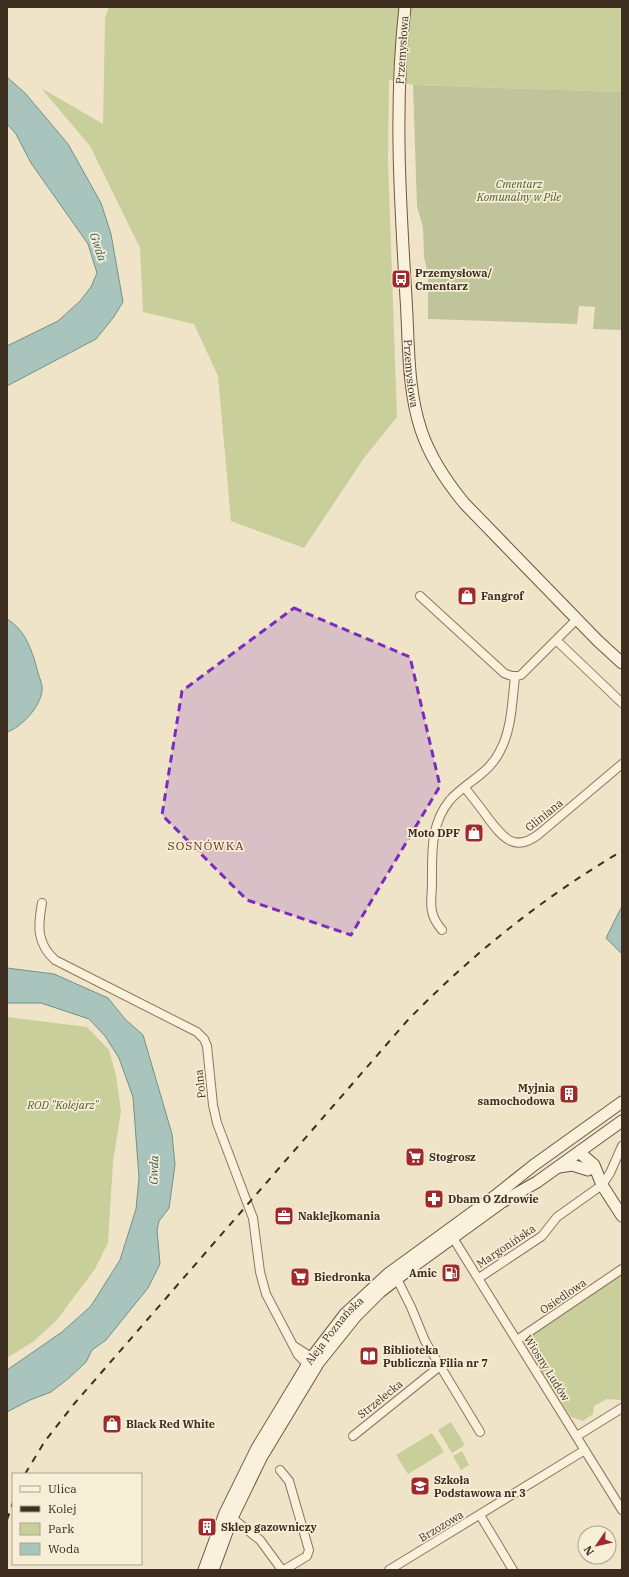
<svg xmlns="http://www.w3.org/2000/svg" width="629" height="1577" font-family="'IBM Plex Serif',serif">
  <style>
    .green { fill: #c9cf9b }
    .cemetery { fill: #bfc49a }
    .water { fill: #a9c4bc; stroke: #6f938a }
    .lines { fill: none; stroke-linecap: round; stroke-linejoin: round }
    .street-casing { stroke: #8d765c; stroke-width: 10 }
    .secondary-casing { stroke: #6f573f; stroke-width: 13 }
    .street { stroke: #faf1dc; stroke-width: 8 }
    .secondary { stroke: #faf1dc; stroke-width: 11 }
    .rail { stroke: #3d2e20; stroke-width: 2; stroke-dasharray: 7 7; stroke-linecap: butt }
    .marked { fill: #7b2cbf; fill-opacity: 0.2; stroke: #7b2cbf; stroke-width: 3; stroke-dasharray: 8 5; stroke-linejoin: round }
    .labels { text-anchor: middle; stroke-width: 3.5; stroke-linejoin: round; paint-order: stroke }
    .street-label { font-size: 11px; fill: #3d2e20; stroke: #f7eed8 }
    .park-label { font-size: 11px; font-style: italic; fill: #4d5a26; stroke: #f7eed8 }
    .poi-label { font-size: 11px; font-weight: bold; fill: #3d2e20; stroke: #f7eed8; text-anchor: start }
    .water-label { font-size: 12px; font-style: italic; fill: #2f5d5a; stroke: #f7eed8 }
    .neighbourhood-label { font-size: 12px; letter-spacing: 1px; fill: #6b2e1e; stroke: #f7eed8 }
  </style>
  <rect width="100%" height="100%" fill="#f0e4c8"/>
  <path class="green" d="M109,7H622V92L413,85L389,80L388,160L397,417L364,458L304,548L231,521L218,376L194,324L143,312L140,248L90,146L41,88L103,124L105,18Z
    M7,1017L87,1027L109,1050L116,1076L121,1111L113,1162L108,1243L95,1269L56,1321L34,1341L7,1358Z
    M622,1272V1400L607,1399L594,1406L593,1414L583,1421L571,1417L524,1345L525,1339Z
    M451,1422L465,1445L452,1453L438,1430Z
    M432,1433L444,1452L408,1474L396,1455Z
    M462,1451L469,1465L461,1470L453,1456Z"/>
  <path class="cemetery" d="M413,85L622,92V330L593,329L595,307L579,306L577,324L428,319V274L424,257L423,227L417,207Z"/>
  <path class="water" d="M7,77L25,93L68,144L101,203L111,234L123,302L113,318L96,339L7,386V346L58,321L80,301L91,287L97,273L88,244L31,163L16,134L7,124Z
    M7,619C26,630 33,653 38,673C40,679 43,686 42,691C40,707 22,727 7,732Z
    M622,906V954L606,938Z
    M7,968L54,974L108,998L125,1019L143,1035L172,1134L175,1165L169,1208L159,1221L157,1230L160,1264L148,1288L106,1340L92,1350L86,1362L69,1378L51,1392L30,1400L7,1412V1370L62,1332L91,1306L120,1260L136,1209L139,1178L133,1097L119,1058L105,1036L89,1019L41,1003H7Z"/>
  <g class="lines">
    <g class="street-casing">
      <path id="street" d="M420,596L504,673C510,676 514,677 521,675L577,619
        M556,640L622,703
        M465,788C473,798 481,808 488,818C503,838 515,853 539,834L622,764
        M42,903C38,925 36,943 55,960L197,1032L204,1039L207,1046L213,1105L217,1123L253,1218L260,1272L266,1294L298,1355L310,1367
        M442,930C437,924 433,918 432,911C430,903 432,893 432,884C432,854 430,824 450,800C466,782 489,774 500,751C512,729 512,701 515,677
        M453,1238L622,1510
        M479,1278L542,1236L557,1217L602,1185L610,1173L622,1146
        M397,1279L411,1307L425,1341L480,1432
        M517,1340L622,1269
        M294,1346L316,1360
        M353,1436L440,1366
        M577,1436L622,1408
        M280,1470L289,1481L309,1550L307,1556L284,1570
        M480,1515L513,1570
        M232,1518L260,1540L282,1570
        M389,1570L585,1450"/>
    </g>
    <g class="secondary-casing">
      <g id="secondary">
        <path id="s1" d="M405,7C394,104 400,201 406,298C409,342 407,388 421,430C430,457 446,481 464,503L598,641L622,663"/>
        <path d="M579,1152L594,1165L602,1185L622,1216"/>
        <path d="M559,1167L572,1165L588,1170"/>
        <path id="s2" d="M204,1570L225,1513L257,1448L312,1357L345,1314L388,1274L495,1196L534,1165L622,1102"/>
        <path d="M213,1570L232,1518L261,1458L319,1362L356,1316L380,1292L411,1268L502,1202L537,1182L622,1121"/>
      </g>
    </g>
    <use href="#street" class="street"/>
    <use href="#secondary" class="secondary"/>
    <path class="rail" d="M25,1474L45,1441L74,1404L407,1021C471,955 542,898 622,851
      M7,1520L13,1502"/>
  </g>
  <path class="marked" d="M294,608L410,657L440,786L351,935L247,900L162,815L182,691Z"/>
  <defs>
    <g id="bus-square" transform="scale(1)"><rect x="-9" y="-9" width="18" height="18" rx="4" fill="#9e2a2b" stroke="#f7eed8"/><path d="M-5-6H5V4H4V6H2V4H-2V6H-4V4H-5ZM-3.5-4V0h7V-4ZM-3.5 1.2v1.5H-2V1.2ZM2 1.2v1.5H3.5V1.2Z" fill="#fff"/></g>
    <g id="shop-square" transform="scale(1)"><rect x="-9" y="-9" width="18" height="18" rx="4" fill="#9e2a2b" stroke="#f7eed8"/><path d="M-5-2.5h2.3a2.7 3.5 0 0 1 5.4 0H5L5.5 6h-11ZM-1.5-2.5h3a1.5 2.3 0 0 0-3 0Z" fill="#fff"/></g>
    <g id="building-square" transform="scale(1)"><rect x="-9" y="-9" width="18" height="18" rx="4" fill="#9e2a2b" stroke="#f7eed8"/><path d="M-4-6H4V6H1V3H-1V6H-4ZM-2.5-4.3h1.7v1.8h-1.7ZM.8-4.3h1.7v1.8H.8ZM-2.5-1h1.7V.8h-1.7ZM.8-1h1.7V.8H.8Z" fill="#fff"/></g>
    <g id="supermarket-square" transform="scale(1)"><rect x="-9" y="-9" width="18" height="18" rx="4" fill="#9e2a2b" stroke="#f7eed8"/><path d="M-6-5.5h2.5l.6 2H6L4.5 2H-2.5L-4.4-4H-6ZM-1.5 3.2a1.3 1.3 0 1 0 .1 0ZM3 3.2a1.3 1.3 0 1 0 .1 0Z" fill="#fff"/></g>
    <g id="pharmacy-square" transform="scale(1)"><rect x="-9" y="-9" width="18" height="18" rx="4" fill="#9e2a2b" stroke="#f7eed8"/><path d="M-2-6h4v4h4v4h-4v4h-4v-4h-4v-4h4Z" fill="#fff"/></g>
    <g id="office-square" transform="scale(1)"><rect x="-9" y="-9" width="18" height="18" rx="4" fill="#9e2a2b" stroke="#f7eed8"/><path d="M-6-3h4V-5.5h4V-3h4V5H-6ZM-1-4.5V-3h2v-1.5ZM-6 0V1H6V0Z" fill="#fff"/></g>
    <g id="fuel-square" transform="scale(1)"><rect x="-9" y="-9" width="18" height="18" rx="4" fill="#9e2a2b" stroke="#f7eed8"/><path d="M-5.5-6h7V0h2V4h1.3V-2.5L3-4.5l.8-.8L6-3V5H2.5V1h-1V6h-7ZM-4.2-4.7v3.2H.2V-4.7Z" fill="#fff"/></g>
    <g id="library-square" transform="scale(1)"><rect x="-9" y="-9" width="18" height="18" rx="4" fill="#9e2a2b" stroke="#f7eed8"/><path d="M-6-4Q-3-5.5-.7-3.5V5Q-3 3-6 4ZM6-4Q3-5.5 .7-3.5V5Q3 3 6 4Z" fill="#fff"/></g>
    <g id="school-square" transform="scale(1)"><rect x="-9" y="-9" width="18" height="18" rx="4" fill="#9e2a2b" stroke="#f7eed8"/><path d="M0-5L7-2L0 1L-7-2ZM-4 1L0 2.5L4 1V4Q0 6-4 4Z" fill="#fff"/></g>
  </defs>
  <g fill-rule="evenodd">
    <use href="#bus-square" x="401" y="279"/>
    <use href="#shop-square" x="467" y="596"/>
    <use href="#shop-square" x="474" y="833"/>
    <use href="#building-square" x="569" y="1094"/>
    <use href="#supermarket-square" x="415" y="1157"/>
    <use href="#pharmacy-square" x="434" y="1199"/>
    <use href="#office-square" x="284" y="1216"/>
    <use href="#fuel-square" x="451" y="1273"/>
    <use href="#supermarket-square" x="300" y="1277"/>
    <use href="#library-square" x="369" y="1356"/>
    <use href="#shop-square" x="112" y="1424"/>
    <use href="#school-square" x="420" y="1486"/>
    <use href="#building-square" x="207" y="1527"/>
  </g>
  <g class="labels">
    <g class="street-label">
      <text transform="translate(402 50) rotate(-86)" y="4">Przemysłowa</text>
      <text dy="4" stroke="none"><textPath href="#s1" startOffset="367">Przemysłowa</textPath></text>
      <text transform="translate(544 815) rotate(-39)" y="4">Gliniana</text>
      <text transform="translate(200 1084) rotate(-96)" y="4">Polna</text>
      <text transform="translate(506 1246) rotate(-34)" y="4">Margonińska</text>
      <text transform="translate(563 1296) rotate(-34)" y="4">Osiedlowa</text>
      <text dy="4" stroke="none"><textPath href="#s2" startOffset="274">Aleja Poznańska</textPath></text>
      <text transform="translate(547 1368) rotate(58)" y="4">Wiosny Ludów</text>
      <text transform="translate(380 1399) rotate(-39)" y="4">Strzelecka</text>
      <text transform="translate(441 1526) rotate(-31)" y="4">Brzozowa</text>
    </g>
    <g class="park-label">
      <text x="519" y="188">Cmentarz<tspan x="519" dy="13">Komunalny w Pile</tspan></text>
      <text x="63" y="1109">ROD "Kolejarz"</text>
    </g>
    <g class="poi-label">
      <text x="415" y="277">Przemysłowa/<tspan x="415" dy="13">Cmentarz</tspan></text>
      <text x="481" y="600">Fangrof</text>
      <text x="460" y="837" text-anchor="end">Moto DPF</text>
      <text x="555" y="1092" text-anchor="end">Myjnia<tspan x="555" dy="13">samochodowa</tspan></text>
      <text x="429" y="1161">Stogrosz</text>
      <text x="448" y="1203">Dbam O Zdrowie</text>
      <text x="298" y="1220">Naklejkomania</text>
      <text x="437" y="1277" text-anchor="end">Amic</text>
      <text x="314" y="1281">Biedronka</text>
      <text x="383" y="1354">Biblioteka<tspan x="383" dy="13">Publiczna Filia nr 7</tspan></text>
      <text x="126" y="1428">Black Red White</text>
      <text x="434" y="1484">Szkoła<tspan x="434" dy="13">Podstawowa nr 3</tspan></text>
      <text x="221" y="1531">Sklep gazowniczy</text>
    </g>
    <g class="water-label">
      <text transform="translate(98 247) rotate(71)" y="4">Gwda</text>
      <text transform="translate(154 1170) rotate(-88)" y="4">Gwda</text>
    </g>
    <g class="neighbourhood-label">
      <text x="206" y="850">SOSNÓWKA</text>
    </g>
  </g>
  <rect width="629" height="1577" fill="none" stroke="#3d2e20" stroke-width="16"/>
  <rect x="12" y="1473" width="130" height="92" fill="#f7eed8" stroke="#ada18e"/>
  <rect x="20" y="1486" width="20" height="6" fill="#faf1dc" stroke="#ada18e"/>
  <text x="48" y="1493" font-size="12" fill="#3d2e20">Ulica</text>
  <rect x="20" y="1506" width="20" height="6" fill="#3d2e20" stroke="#ada18e"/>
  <text x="48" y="1513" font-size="12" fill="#3d2e20">Kolej</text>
  <rect x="20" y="1523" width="20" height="12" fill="#c9cf9b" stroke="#ada18e"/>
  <text x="48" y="1533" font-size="12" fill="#3d2e20">Park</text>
  <rect x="20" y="1543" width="20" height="12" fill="#a9c4bc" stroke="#ada18e"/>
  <text x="48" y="1553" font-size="12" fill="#3d2e20">Woda</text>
  <g transform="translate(597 1545) rotate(236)"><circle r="19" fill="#f7eed8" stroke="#ada18e"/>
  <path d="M0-3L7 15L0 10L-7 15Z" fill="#9e2a2b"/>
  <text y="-6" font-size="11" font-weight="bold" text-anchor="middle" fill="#3d2e20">N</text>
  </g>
</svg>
